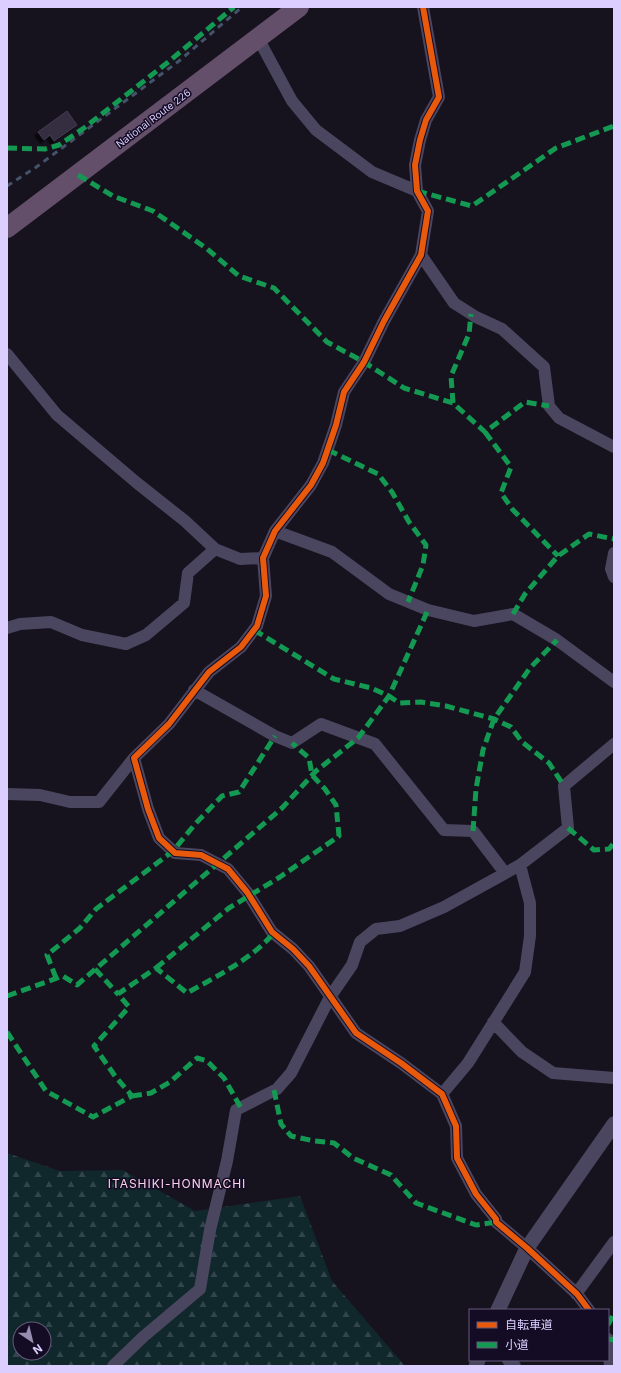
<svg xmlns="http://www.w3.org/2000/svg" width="621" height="1373" font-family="Inter,'Noto Sans JP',sans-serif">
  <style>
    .forest { fill: url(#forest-firs); fill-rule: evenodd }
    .building { fill: #352f41; stroke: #433b53; filter: url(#shadow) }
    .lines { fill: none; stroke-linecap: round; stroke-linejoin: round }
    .minor { stroke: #4b465f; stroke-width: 12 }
    .tertiary { stroke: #4b465f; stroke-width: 15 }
    .trunk { stroke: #644f6a; stroke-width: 20 }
    .rail { stroke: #44536a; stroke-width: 3; stroke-dasharray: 6 5; stroke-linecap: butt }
    .quiet { stroke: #139951; stroke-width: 5; stroke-dasharray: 10 5; stroke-linecap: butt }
    .cycleway-casing { stroke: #140c24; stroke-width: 8 }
    .cycleway { stroke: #e8590c; stroke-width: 6 }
    .labels { text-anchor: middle; stroke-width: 3; stroke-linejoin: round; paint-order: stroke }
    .street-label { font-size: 10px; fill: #dccfff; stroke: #140c24 }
    .quarter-label { font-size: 12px; letter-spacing: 1px; fill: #ffd1e7; stroke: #140c24 }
  </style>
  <defs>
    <pattern id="forest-firs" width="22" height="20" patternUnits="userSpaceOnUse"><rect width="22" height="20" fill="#10272c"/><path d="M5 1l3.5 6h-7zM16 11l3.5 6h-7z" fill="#32454c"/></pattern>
    <filter id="shadow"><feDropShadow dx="-3.5" dy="3.5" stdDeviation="0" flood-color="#0009"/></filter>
  </defs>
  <rect width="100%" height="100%" fill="#16121e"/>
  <path class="forest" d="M7,1153L60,1171L123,1170L195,1211L300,1196L332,1281L405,1366H7ZM20,1329H44V1353H20Z"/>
  <path class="building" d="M67,111L77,125L54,141L50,135L44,140L38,132Z"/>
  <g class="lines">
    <path class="minor" d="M423,7L439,97L426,120L420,140L415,165L417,191L428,211L421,255L384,321L364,362L344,392L336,425L323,463L311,485L275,531L263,558L266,596L257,626L241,647L209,672L169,724L134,758L148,809L159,838L175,853L201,855L228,869L247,892L272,932L293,949L309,966L356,1033L401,1063L442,1094L456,1126L457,1158L476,1194L496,1219V1222L527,1248L577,1294L589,1310
      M258,38L292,101L316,130L372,172L417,191
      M421,255L454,303L476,317L502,329L544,367L549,406L559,418L614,447
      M7,354L57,415L137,483L185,521L215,549L240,559L263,558
      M275,531L332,552L389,594L428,610L474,621L513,614L557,640L614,682
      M614,553L611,569L614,577
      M7,628L20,624L51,622L82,635L126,644L146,635L184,603L188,573L215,549
      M194,690L275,736L292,743L321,724L375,744L444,830L473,831L505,873
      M7,794L40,795L70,802H99L134,758
      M493,1022L522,1052L553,1073L614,1078
      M442,1094L468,1063L525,972L530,936V903L520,865
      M576,1294L614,1242
      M608,1339L610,1366
      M508,1360L515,1366
      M113,1366L143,1337L200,1289L210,1230L227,1161L236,1110L277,1089L291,1073L330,997L352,965L360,942L376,929L400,926L444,907L520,865L568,828L564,786L614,744"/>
    <path class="tertiary" d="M498,1310L527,1248L614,1124
      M476,1366L478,1360"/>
    <path class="trunk" d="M7,228L299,7"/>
    <path class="rail" d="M7,186L35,168L179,61L242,7"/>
    <path class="quiet" d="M7,148L45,149L59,145L84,128L167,63L234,7
      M78,175L113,196L153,211L206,248L239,276L274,288L327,342L364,362L404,388L453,403L485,432L525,402L549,406
      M417,191L472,206L556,148L614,126
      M453,403L451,376L469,334L471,314
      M485,432L511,467L501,493L513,510L558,556
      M328,450L378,474L392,492L409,522L426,545L423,565L408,602
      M513,614L525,594L558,556L589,534L614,539
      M254,630L334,679L371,688L389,696L399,703L421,702L446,706L494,719L511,727L522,742L549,763L564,786
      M568,828L594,850L609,849L614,843
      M473,831L476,789L483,750L494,719L530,668L557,640
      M156,968L229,908L280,877L339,836L336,805L325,789L312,775L309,758L292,743
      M95,969L118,994
      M56,978L47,955L80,928L96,909L173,851L196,823L222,796L239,792L275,736
      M7,996L63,976L77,985L282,808L316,771L358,738L389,696L428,610
      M7,1032L46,1091L93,1117L132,1096L115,1076L94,1046L129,1007L118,994L156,968L187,993C217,976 250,960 273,934
      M274,1090L281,1124L291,1136L314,1141L334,1143L353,1158L391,1175L416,1203L476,1225L496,1222
      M132,1096L151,1093L170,1082L197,1058L207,1061L224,1078L241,1108
      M608,1325L614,1313
      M608,1339L614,1340"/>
    <g class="cycleway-casing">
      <path id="cycleway" d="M423,7L439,97L426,120L420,140L415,165L417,191L428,211L421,255L384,321L364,362L344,392L336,425L323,463L311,485L275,531L263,558L266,596L257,626L241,647L209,672L169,724L134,758L148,809L159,838L175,853L201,855L228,869L247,892L272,932L293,949L309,966L356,1033L401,1063L442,1094L456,1126L457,1158L476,1194L496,1219V1222L527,1248L577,1294L589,1310"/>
    </g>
    <use href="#cycleway" class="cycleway"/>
  </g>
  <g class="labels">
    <g class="street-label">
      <text transform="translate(153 118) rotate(-37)" y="4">National Route 226</text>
    </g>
    <g class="quarter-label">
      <text x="177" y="1188">ITASHIKI-HONMACHI</text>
    </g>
  </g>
  <rect width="621" height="1373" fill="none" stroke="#dccfff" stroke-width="16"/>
  <rect x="469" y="1309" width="140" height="52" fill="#140c24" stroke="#645a7c"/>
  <rect x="477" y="1322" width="20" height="6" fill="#e8590c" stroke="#645a7c"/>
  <text x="505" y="1329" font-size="12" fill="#dccfff">自転車道</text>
  <rect x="477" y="1342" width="20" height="6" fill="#139951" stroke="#645a7c"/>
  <text x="505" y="1349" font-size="12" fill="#dccfff">小道</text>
  <g transform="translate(32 1341) rotate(145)"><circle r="19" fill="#140c24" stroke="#645a7c"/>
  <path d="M0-3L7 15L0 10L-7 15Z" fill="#978db0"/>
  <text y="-6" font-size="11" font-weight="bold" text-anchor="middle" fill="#dccfff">N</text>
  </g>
</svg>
